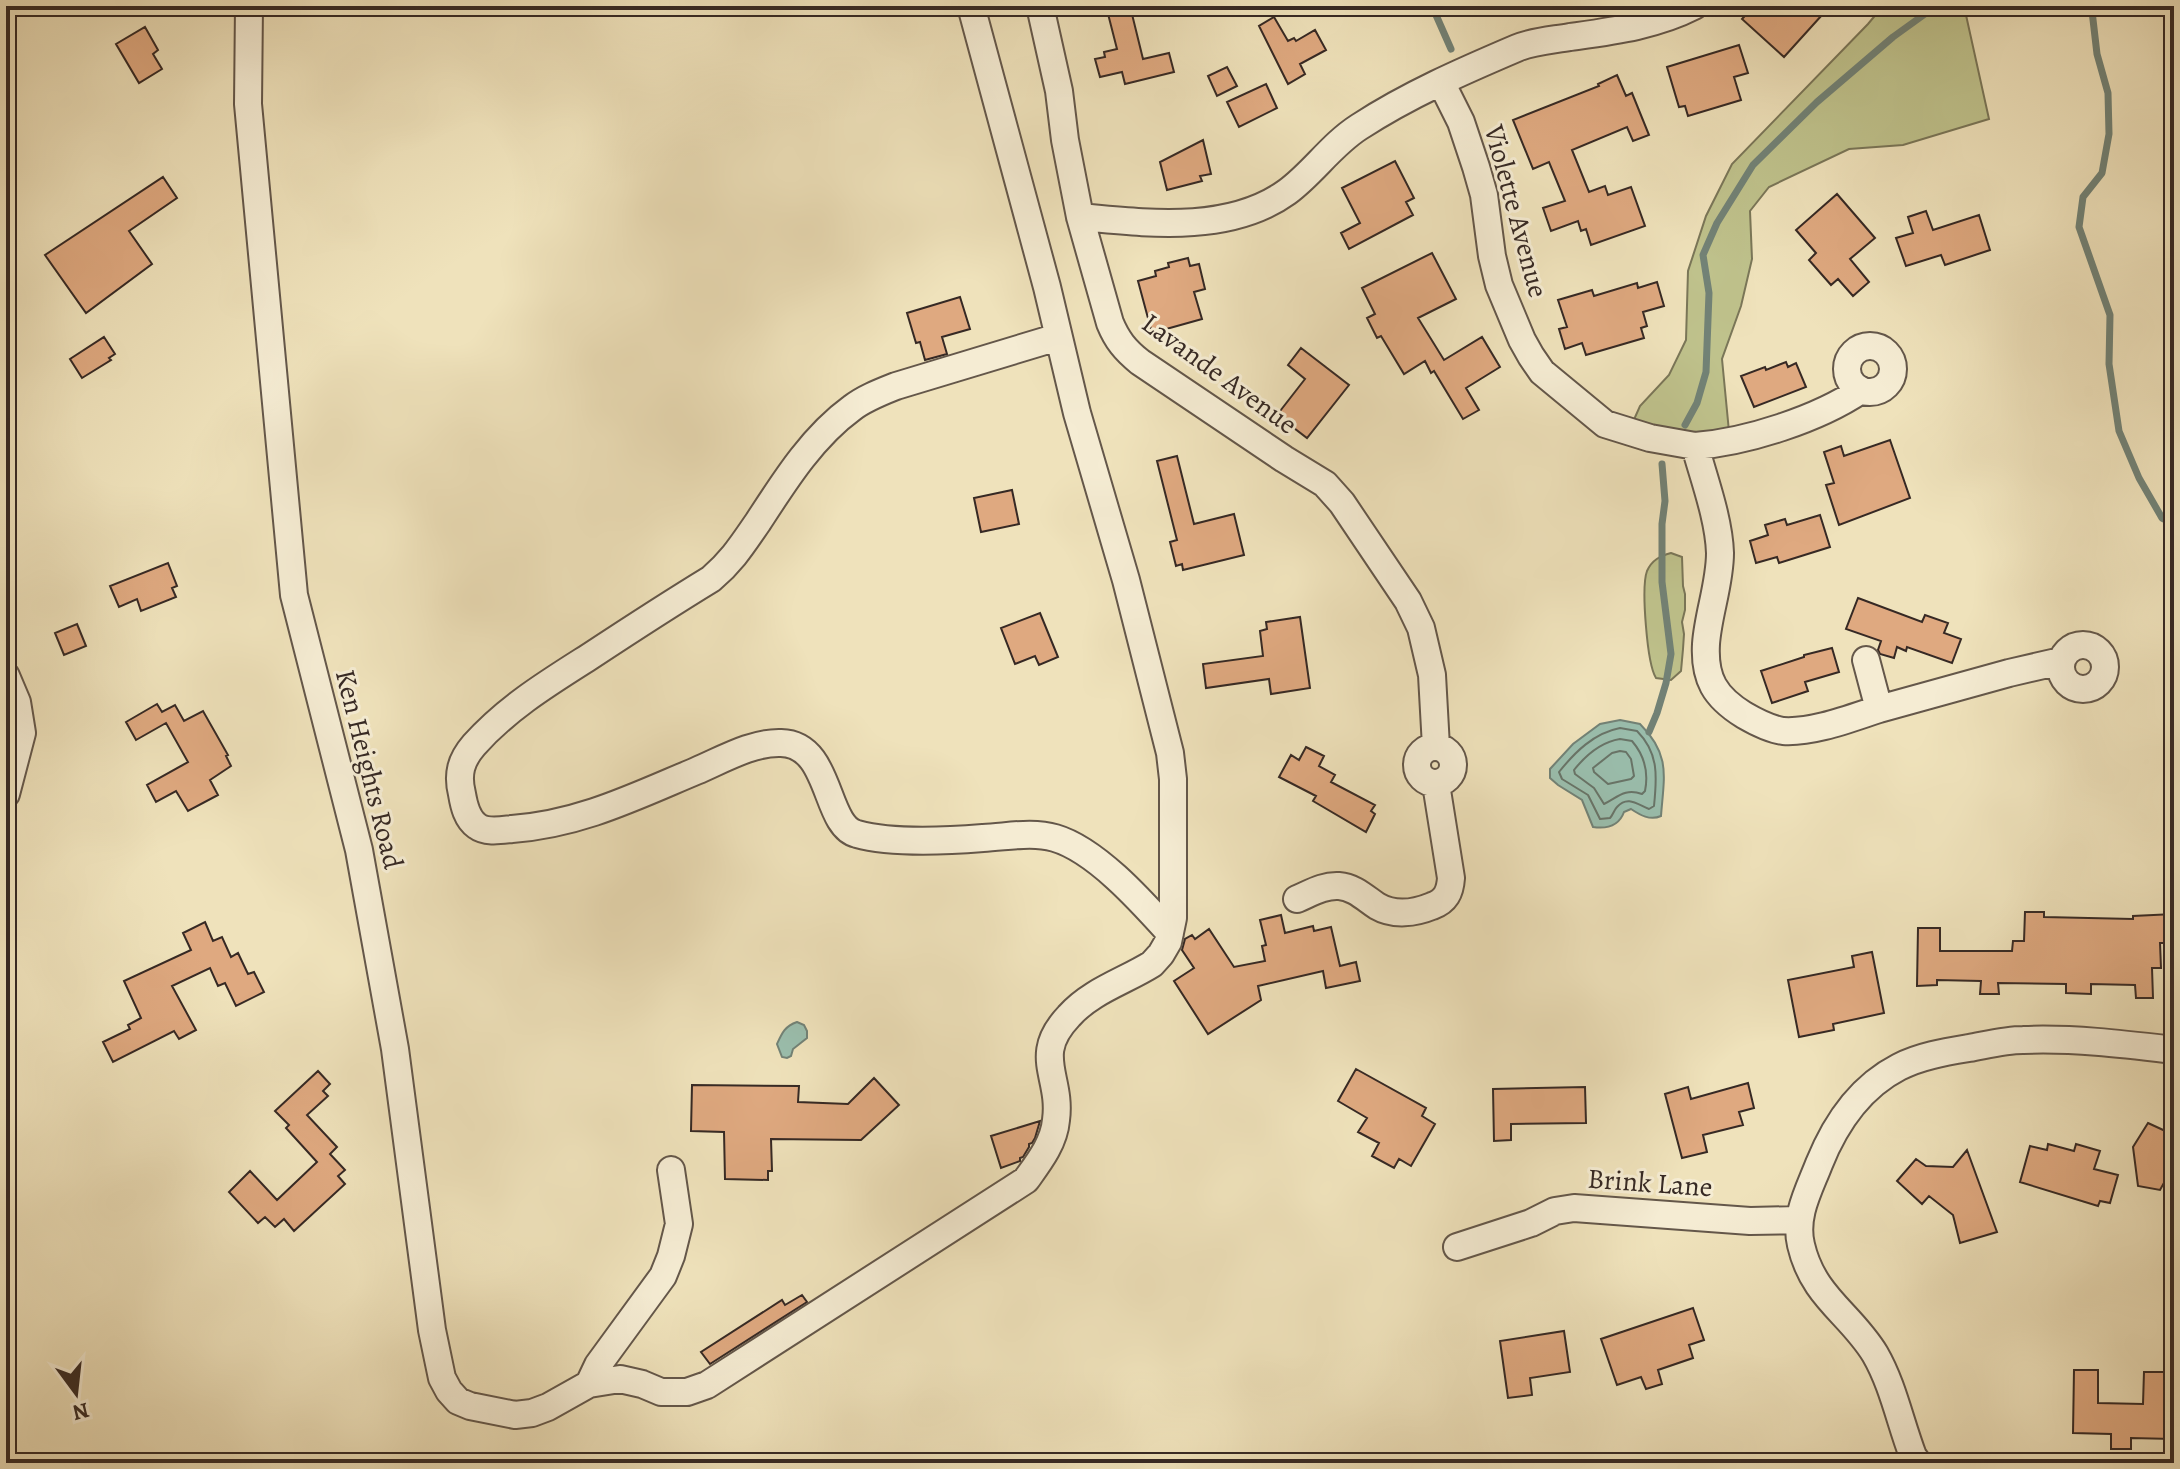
<svg xmlns="http://www.w3.org/2000/svg" width="2180" height="1469" font-family="Alegreya,serif">
  <style>
    .green { fill: #bfc28c; stroke: #7a7658; stroke-width: 2 }
    .water { fill: #9abead; stroke: #728276; stroke-width: 2 }
    .lines { fill: none; stroke-linecap: round; stroke-linejoin: round }
    .shore { stroke: #687468; stroke-width: 2 }
    .stream { stroke: #728276; stroke-width: 7 }
    .building { fill: #dfa980; stroke: #362924; stroke-width: 2 }
    .street-casing { stroke: #64574a; stroke-width: 30 }
    .street { stroke: #f5ecd3; stroke-width: 26 }
    .labels { text-anchor: middle; stroke-width: 6; stroke-linejoin: round; paint-order: stroke }
    .street-label { font-size: 28px; fill: #362924; stroke: #f5ecd3 }
  </style>
  <rect width="100%" height="100%" fill="#efe2bb"/>
  <filter id="stains"><feTurbulence type="fractalNoise" baseFrequency=".0025" numOctaves="4"/><feColorMatrix values="0 0 0 0 .2 0 0 0 0 .09 0 0 0 0 .02 0 0 0 .5 -.17"/></filter>
  <radialGradient id="worn" r=".72"><stop offset=".6" stop-color="#630" stop-opacity="0"/><stop offset="1" stop-color="#630" stop-opacity=".3"/></radialGradient>
  <path class="green" d="M1883,6H1964L1989,119L1903,145L1849,149L1769,187L1750,211L1752,259L1741,306L1722,359L1730,442L1628,433L1640,406L1669,375L1686,340L1688,271L1706,216L1732,164L1868,24Z
    M1671,553L1682,557L1683,586L1685,594V610L1682,622L1684,634L1683,649L1681,671L1671,680L1656,678C1647,664 1641,587 1647,571C1652,560 1660,556 1671,553Z"/>
  <path class="water" d="M1620,720L1640,724C1671,755 1664,776 1661,816C1650,821 1640,815 1631,809L1624,812C1619,826 1607,829 1593,827L1582,800L1558,785L1550,778V769L1573,744L1600,724Z
    M797,1022L804,1025L807,1031V1038L793,1049L791,1056L787,1058L782,1057L777,1044C782,1033 785,1026 797,1022Z"/>
  <g class="lines">
    <path class="shore" d="M1620,728L1637,731C1659,753 1657,777 1654,806L1649,809C1638,805 1628,795 1617,807C1614,810 1613,815 1610,818L1600,819L1588,795L1562,779L1559,772C1575,752 1594,733 1620,728Z
      M1620,739L1632,741C1644,755 1649,771 1645,791L1642,794C1625,788 1618,797 1604,804L1594,788L1575,774L1574,770C1586,755 1601,742 1620,739Z
      M1620,751L1626,752L1631,759L1634,776L1631,779L1608,784L1594,772L1593,768L1612,753Z"/>
    <path class="stream" d="M1432,6L1451,49
      M2094,6L2092,11L2097,54L2108,93L2109,134L2102,173L2083,197L2079,227L2110,315L2109,364L2119,431L2139,478L2162,518L2174,524
      M1685,425L1697,403L1706,372L1709,293L1703,255L1717,223L1753,165L1817,102L1893,37L1936,6
      M1649,732L1657,713L1666,683L1671,654L1662,582V524L1665,501L1662,464"/>
  </g>
  <path class="building" d="M1106,6H1130L1143,59L1169,53L1174,72L1125,84L1122,72L1100,77L1095,59L1105,57L1104,52L1117,49Z
    M1754,6H1812L1822,15L1784,57L1742,19Z
    M1274,17L1288,41L1294,38L1296,41L1315,30L1326,50L1300,64L1305,74L1288,84L1259,26Z
    M145,27L158,50L153,54L162,69L139,83L116,44Z
    M1739,45L1748,73L1734,77L1741,100L1688,116L1685,106L1679,107L1667,67Z
    M1227,67L1237,86L1217,96L1208,76Z
    M1617,75L1626,96L1632,93L1649,135L1633,141L1627,127L1572,150L1589,192L1605,186L1608,195L1631,187L1645,226L1591,245L1586,229L1581,231L1578,221L1551,231L1543,208L1565,201L1549,162L1533,169L1513,120L1599,86L1598,84Z
    M1266,84L1277,108L1239,127L1227,102Z
    M1203,140L1211,174L1200,176L1202,181L1167,190L1160,162Z
    M1395,161L1414,198L1406,202L1413,215L1349,249L1341,233L1360,223L1342,188Z
    M163,177L177,198L129,231L152,264L86,313L45,255Z
    M1837,194L1875,238L1850,259L1869,282L1853,296L1838,279L1831,285L1809,260L1816,253L1796,230Z
    M1926,211L1933,230L1979,215L1990,250L1945,265L1941,255L1906,266L1896,238L1913,233L1908,217Z
    M1432,253L1456,299L1418,318L1444,360L1482,337L1500,367L1466,388L1479,410L1463,419L1434,371L1431,373L1425,361L1404,374L1381,336L1377,338L1367,318L1375,314L1362,288Z
    M1188,258L1190,266L1199,264L1205,289L1194,292L1202,319L1152,333L1138,281L1156,276L1155,271L1169,267L1168,263Z
    M1657,282L1664,306L1643,312L1647,326L1641,328L1644,338L1586,355L1582,343L1565,349L1559,329L1567,327L1558,300L1592,290L1594,296L1637,283L1638,288Z
    M960,297L970,329L942,337L947,354L925,360L920,342L916,343L907,313Z
    M104,337L115,354L109,358L111,360L82,378L70,359Z
    M1301,348L1349,385L1307,438L1277,415L1305,379L1288,365Z
    M1786,362L1788,367L1796,363L1806,387L1754,407L1741,376L1765,367L1766,370Z
    M1890,440L1910,498L1839,525L1826,485L1834,483L1824,452L1841,446L1844,456Z
    M1177,456L1194,524L1234,514L1244,555L1183,570L1182,564L1176,566L1170,542L1177,540L1157,461Z
    M1012,490L1019,524L981,532L974,498Z
    M1820,515L1830,547L1779,563L1777,557L1756,563L1750,541L1768,535L1765,525L1785,519L1787,525Z
    M168,563L177,586L172,588L176,597L141,611L137,599L119,607L110,586Z
    M1858,598L1922,622L1925,615L1948,623L1944,633L1961,639L1952,663L1907,647L1906,651L1897,647L1894,658L1880,654L1878,650L1881,641L1846,629Z
    M1040,613L1058,657L1039,665L1035,656L1015,664L1001,628Z
    M1300,617L1310,688L1271,694L1269,679L1206,688L1203,664L1263,656L1260,631L1267,629L1266,622Z
    M77,624L86,646L64,655L55,633Z
    M1832,648L1839,672L1805,682L1808,691L1772,703L1761,671L1804,657V655Z
    M157,704L162,712L175,705L184,721L203,711L228,755L226,756L231,766L210,780L218,795L188,811L176,791L156,802L147,785L188,762L166,723L136,740L126,722Z
    M1306,747L1324,756L1319,766L1335,775L1331,782L1375,805L1371,811L1375,814L1366,832L1313,801L1316,796L1279,777L1291,755L1299,760Z
    M2025,912H2044V917L2133,919V916L2174,914V943H2160L2161,968H2152L2153,998H2136L2135,985L2091,984V994L2066,993V984L1998,983L1999,994H1980L1981,981L1937,980V985L1917,986L1918,928H1940V951H2012L2013,941H2024Z
    M1281,915L1285,933L1313,926L1314,931L1331,927L1340,966L1356,962L1360,981L1326,988L1323,971L1258,986L1261,1000L1208,1034L1174,981L1194,968L1182,950L1185,939L1192,935L1195,939L1209,929L1234,967L1265,961L1262,946L1266,945L1260,920Z
    M205,922L213,941L222,937L231,957L238,953L248,974L254,972L264,992L236,1006L225,983L218,986L210,968L172,986L196,1030L179,1039L174,1031L113,1062L103,1042L130,1029L128,1025L141,1018L124,981L191,950L183,933Z
    M1872,952L1884,1013L1833,1024L1834,1030L1799,1037L1788,980L1854,967L1852,956Z
    M1356,1069L1426,1108L1422,1116L1435,1124L1411,1166L1399,1159L1394,1168L1372,1156L1379,1143L1358,1132L1367,1118L1338,1101Z
    M318,1071L330,1084L323,1091L328,1096L307,1115L337,1147L330,1154L345,1170L338,1176L345,1184L294,1231L284,1219L275,1227L265,1217L258,1223L229,1192L250,1171L277,1200L317,1162L286,1128L289,1125L275,1111Z
    M874,1078L899,1105L861,1140L771,1139L772,1171H768V1180L725,1179L724,1132L691,1131L692,1085L799,1086L798,1102L848,1104Z
    M1748,1083L1754,1108L1739,1112L1743,1125L1703,1135L1707,1152L1682,1158L1665,1094L1688,1087L1691,1099Z
    M1585,1087L1586,1123L1511,1124V1140L1494,1141L1493,1089Z
    M1040,1121L1035,1138L1032,1143L1029,1144V1147L1023,1157L1020,1158V1161L1001,1168L991,1136Z
    M2148,1123L2174,1135V1172H2170L2160,1190L2138,1186L2133,1147Z
    M2048,1144L2074,1151L2076,1144L2100,1151L2094,1169L2118,1175L2110,1203L2100,1201L2098,1206L2020,1182L2030,1146L2047,1150Z
    M1967,1150L1997,1232L1960,1243L1953,1215L1929,1196L1922,1204L1897,1181L1916,1159L1926,1166L1953,1167Z
    M802,1295L807,1302L710,1364L701,1352L782,1300L785,1305Z
    M1693,1308L1704,1340L1689,1345L1693,1358L1658,1370L1662,1384L1646,1389L1641,1377L1617,1385L1601,1339Z
    M1564,1331L1570,1372L1530,1378L1532,1395L1508,1398L1500,1341Z
    M2074,1370H2098V1403L2143,1404L2144,1372H2169V1393H2174L2173,1439L2131,1438V1449H2111V1434L2073,1433Z"/>
  <g class="lines">
    <g class="street-casing">
      <path id="street" d="M249,6L248,104L294,595L359,850L395,1049L432,1330L442,1378L449,1391L458,1401L470,1406L515,1415L532,1413L548,1407L589,1384L620,1379L642,1384L661,1392H687L707,1385L1026,1180C1039,1162 1054,1143 1056,1120C1062,1076 1031,1056 1069,1016C1091,991 1125,981 1152,964L1161,954L1168,942L1173,918V779L1170,753L1126,580L1077,413L1047,287L971,6
        M1040,6L1059,91L1065,140L1080,217L1110,323C1117,340 1125,350 1140,362L1284,459L1325,484L1342,503L1408,601L1421,628L1432,675L1436,747
        M1441,82L1461,122L1476,167L1484,195L1492,256L1499,285L1522,340L1531,356L1542,372L1605,424L1650,438L1695,446C1704,479 1719,519 1720,553C1720,584 1708,614 1706,644C1704,679 1715,697 1744,715C1756,722 1769,729 1783,731C1813,733 1851,718 1879,709L1866,660
        M1080,217C1146,223 1229,234 1287,192C1313,173 1331,145 1359,127C1408,95 1463,71 1517,48C1533,41 1553,40 1570,37C1613,31 1655,26 1694,6
        M1058,337L896,386C881,392 865,398 852,408C812,437 784,482 758,522C742,545 733,560 711,579C670,604 630,630 589,657C548,683 507,708 474,745C461,760 457,774 462,794C464,806 467,819 477,826C486,833 502,830 512,829C580,824 634,797 696,771C722,760 752,742 781,743C832,744 824,826 857,834C893,844 946,841 983,838C1007,837 1032,831 1055,838C1096,850 1142,902 1170,933
        M1847 369a23 23 0 1 1 46 0a23 23 0 1 1-46 0Z
        M1695,446C1747,442 1818,419 1861,390
        M2061 667a22 22 0 1 1 44 0a22 22 0 1 1-44 0Z
        M6,676L17,702L22,733L6,794
        M1879,709L2009,673L2061,661
        M1417 765a18 18 0 1 1 36 0a18 18 0 1 1-36 0Z
        M1297,899C1311,893 1324,885 1339,886C1354,887 1365,898 1377,906C1394,916 1415,913 1432,906C1446,901 1450,892 1451,878L1436,784
        M1457,1247L1531,1223L1555,1211L1574,1208L1750,1221L1798,1220
        M589,1384L598,1365L663,1276L671,1256L679,1224L671,1170
        M1918,1463L1913,1456C1900,1422 1893,1385 1875,1354C1850,1313 1813,1297 1801,1245C1794,1216 1809,1190 1819,1164C1835,1124 1860,1087 1899,1067C1920,1056 1945,1052 1969,1048C1986,1045 2005,1040 2023,1040C2074,1038 2123,1044 2174,1050"/>
    </g>
    <use href="#street" class="street"/>
  </g>
  <g class="labels">
    <g class="street-label">
      <text transform="translate(1517 211) rotate(75)" y="10">Violette Avenue</text>
      <text transform="translate(1220 373) rotate(36)" y="10">Lavande Avenue</text>
      <text transform="translate(370 769) rotate(76)" y="10">Ken Heights Road</text>
      <text transform="translate(1650 1182) rotate(4)" y="10">Brink Lane</text>
    </g>
  </g>
  <rect width="2180" height="1469" fill="none" stroke="#efe2bb" stroke-width="32"/>
  <rect x="8" y="8" width="2164" height="1453" fill="none" stroke="#362924" stroke-width="4"/>
  <rect x="16" y="16" width="2148" height="1437" fill="none" stroke="#362924" stroke-width="2"/>
  <g transform="translate(76 1393) rotate(165)" stroke="#f5ecd3" stroke-width="6" paint-order="stroke">
  <path d="M0-6L14 30L0 20L-14 30Z" fill="#362924"/>
  <text y="-12" font-size="22" font-weight="bold" text-anchor="middle" fill="#362924">N</text>
  </g>
  <rect width="100%" height="100%" filter="url(#stains)"/>
  <rect width="100%" height="100%" fill="url(#worn)"/>
</svg>
